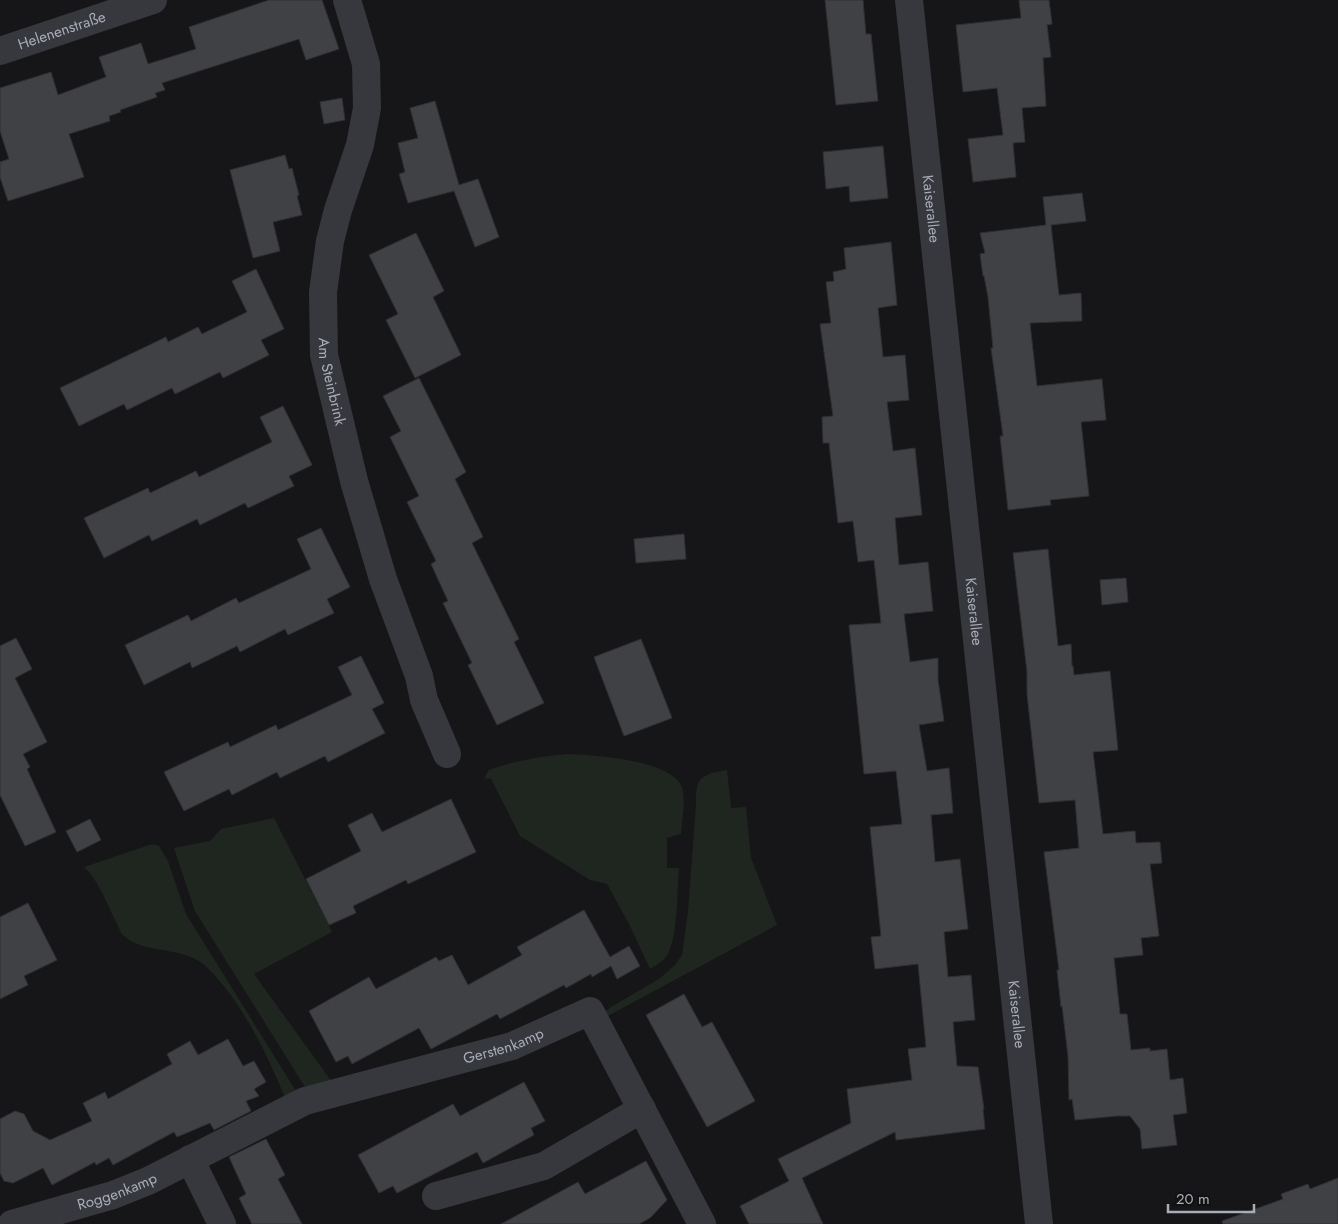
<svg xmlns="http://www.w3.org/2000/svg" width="1338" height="1224" font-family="Jost,sans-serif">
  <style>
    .green { fill: #1e261f }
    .building { fill: #404145; stroke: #303034 }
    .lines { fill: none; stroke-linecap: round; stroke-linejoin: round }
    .minor { stroke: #37383d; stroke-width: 28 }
    .labels { text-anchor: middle; stroke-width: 4; stroke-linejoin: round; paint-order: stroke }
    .street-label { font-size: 15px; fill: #a8adb8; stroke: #111113 }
  </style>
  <rect width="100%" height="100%" fill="#161618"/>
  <path class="green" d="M568,754C594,755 674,760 682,788C686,802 682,820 681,834L667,838V868H679C677,889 678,941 666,957C662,962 655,966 650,969L629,924L607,884L590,880L520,836L491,779L484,778L489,770C515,761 540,756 568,754Z
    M727,770L731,808L746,807L751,858L777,925L604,1018L605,1012L611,1007L659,979L675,965L682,955L688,911L696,805C695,778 701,774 727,770Z
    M274,818L332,932L254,974L335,1086L305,1087L195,911L174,848L210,841L221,829Z
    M152,844L159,846L168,861L186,914L296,1091L286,1100C270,1061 252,1023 226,989C216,977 208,965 193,958C172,948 142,952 124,936C120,933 118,925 115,920C106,902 99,881 84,867Z"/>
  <path class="building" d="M269,0H322L339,49L306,60L299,39L162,83L165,90L155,93L157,97L120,110L121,112L109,116L110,121L69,134L84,177L8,201L0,177V162L9,159L0,131V88L51,72L58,95L106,77L99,57L141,43L148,64L196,49L189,27Z
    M825,0H863L866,34H871L878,101L836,105Z
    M1019,0H1049L1052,24L1047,25L1051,57L1043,58L1046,106L1022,108L1025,142L1013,143L1016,177L973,182L968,139L1003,135L997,88L963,92L956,25L1021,18Z
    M342,98L345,120L324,124L320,102Z
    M435,101L459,185L478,179L499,237L475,247L454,191L408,203L399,174L405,172L398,143L418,138L410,108Z
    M883,146L888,198L850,202L849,186L826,189L823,152Z
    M285,155L289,169L292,168L299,195L297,196L302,215L273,222L280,251L253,258L230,170Z
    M1082,193L1086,221L1051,225L1059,295L1081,293L1082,321L1030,323L1037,386L1102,379L1106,420L1081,422L1089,496L1050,500L1051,505L1008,510L1000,436H1003L991,348H993L988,297L984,276H983L980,254L985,253L980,233L1046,225L1043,197Z
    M416,233L444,291L433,297L461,355L415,378L386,320L398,314L369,255Z
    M891,242L897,305L878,308L883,357L905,355L909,400L887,402L893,451L915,448L922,515L895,518L899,565L928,562L933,611L904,614L910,662L938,658V680L944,721L919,725L927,771L949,768L953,813L931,815L935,862L960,859L968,929L944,932L948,977L971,975L975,1020L953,1022L957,1066L978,1067L984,1109H983L985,1129L896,1140L895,1132L802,1178L823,1224H749L740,1206L789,1181L778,1159L851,1123L847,1089L912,1080L908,1049L926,1047L918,964L875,969L871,937L881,936L870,827L902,824L896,771L864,774L849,625L881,623L874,560L858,562L853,521L838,523L829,443H823L822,417L833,416L820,324L831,323L826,282L834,281L833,272L846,269L844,248Z
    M256,269L284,329L261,340L269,355L223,378L220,372L175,394L172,388L127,410L124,404L79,426L60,388L166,337L168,342L198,327L202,334L247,312L232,281Z
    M419,378L466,472L455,479L483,537L472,543L519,639L514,642L544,703L497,725L468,665L472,663L443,603L448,601L431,564L436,561L407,502L419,496L390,437L401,431L383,396Z
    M283,406L312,465L289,476L294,486L248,508L245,503L200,525L197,519L152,541L149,535L104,558L84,518L148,488L150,493L196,471L199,477L272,442L260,417Z
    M321,528L350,587L327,599L334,613L288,635L285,629L240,652L237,646L192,668L190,662L144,685L125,645L188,615L191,621L236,598L239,603L311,569L297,539Z
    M684,534L686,559L636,563L634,539Z
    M1048,549L1058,646L1071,644L1072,666H1073L1074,675L1110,671L1118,750L1093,752L1103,834L1135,831L1136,843L1160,842L1162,863L1150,864L1159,936L1141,938L1143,955L1114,958L1120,1014H1127L1131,1050L1150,1048V1051L1167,1049L1170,1080L1183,1078L1187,1113L1173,1115L1177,1145L1142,1149L1140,1129L1130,1116H1117L1075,1120L1072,1099L1069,1100L1068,1056L1062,1006L1061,1007L1057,970H1059L1044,852L1079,848L1075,800L1039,803L1027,694V672L1013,553Z
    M1126,578L1128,602L1102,605L1100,580Z
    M16,638L32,669L15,678L47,742L23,754L30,767L27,769L56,832L25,846L0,795V646Z
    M641,639L672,718L624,736L594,657Z
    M361,656L384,703L372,709L385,733L328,762L325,756L280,778L277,772L232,795L229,789L184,811L164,772L228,742L230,747L276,725L278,730L352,695L338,667Z
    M451,799L476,852L408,884L406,880L353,906L356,913L329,925L306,879L361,851L348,825L372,813L382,832Z
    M90,819L101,840L77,852L66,831Z
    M28,903L57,960L24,976L28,985L0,999V917Z
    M584,910L610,957L629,946L640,966L617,979L611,966L592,977L591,974L566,988L564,985L500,1019L497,1014L431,1049L419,1028L352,1064L348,1056L336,1062L309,1011L369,977L376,989L436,957L439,961L452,955L468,985L522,955L517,947Z
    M684,994L702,1027L712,1022L755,1101L707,1127L646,1015Z
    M228,1039L243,1066L254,1061L266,1082L254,1089L259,1096L246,1101L251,1111L214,1130L210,1123L177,1137L174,1132L113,1165L109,1158L96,1165L95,1162L52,1185L43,1168L13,1183L4,1181L0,1173V1119L15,1111L24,1114L33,1131L50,1140L92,1121L83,1103L105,1092L108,1099L172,1064L167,1054L190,1041L198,1055Z
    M524,1082L545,1121L531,1128L534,1135L483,1163L477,1152L397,1193L393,1186L379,1193L358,1155L453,1104L460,1116Z
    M266,1139L285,1175L278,1179L302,1224H252L239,1198L246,1194L229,1157Z
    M646,1161L667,1200L650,1218L639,1224H501L578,1182L585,1194Z
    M1338,1178V1224H1223L1222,1221L1283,1199L1281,1194L1308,1184L1310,1189Z"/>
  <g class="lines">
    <g class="minor">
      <path id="s1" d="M347,0L366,64L367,108L360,145L338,210L330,241L323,292L324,355L354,481L383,579L419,676L424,700L447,754"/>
      <path id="s2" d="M909,0L1039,1224"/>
      <path id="s3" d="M0,51L153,0"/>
      <path d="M190,1159L222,1224"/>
      <path d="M436,1196L544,1166L642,1109"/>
      <path id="s4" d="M12,1224L113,1195L148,1181L305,1101L512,1046L590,1011L702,1224"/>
    </g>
  </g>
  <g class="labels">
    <g class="street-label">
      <text dy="5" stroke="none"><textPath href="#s3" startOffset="65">Helenenstraße</textPath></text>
      <text dy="5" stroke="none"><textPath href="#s2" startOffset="210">Kaiserallee</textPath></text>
      <text dy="5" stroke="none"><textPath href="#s1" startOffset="391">Am Steinbrink</textPath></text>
      <text dy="5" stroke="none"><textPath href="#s2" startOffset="615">Kaiserallee</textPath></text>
      <text dy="5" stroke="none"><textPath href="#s2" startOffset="1020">Kaiserallee</textPath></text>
      <text dy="5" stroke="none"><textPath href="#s4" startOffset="525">Gerstenkamp</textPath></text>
      <text dy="5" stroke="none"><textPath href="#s4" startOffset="110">Roggenkamp</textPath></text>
    </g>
  </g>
  <path d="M1168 1204v8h86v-8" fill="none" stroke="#a8adb8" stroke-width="2.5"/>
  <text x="1176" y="1204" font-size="15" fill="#a8adb8" stroke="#111113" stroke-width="4" paint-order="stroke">20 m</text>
</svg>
